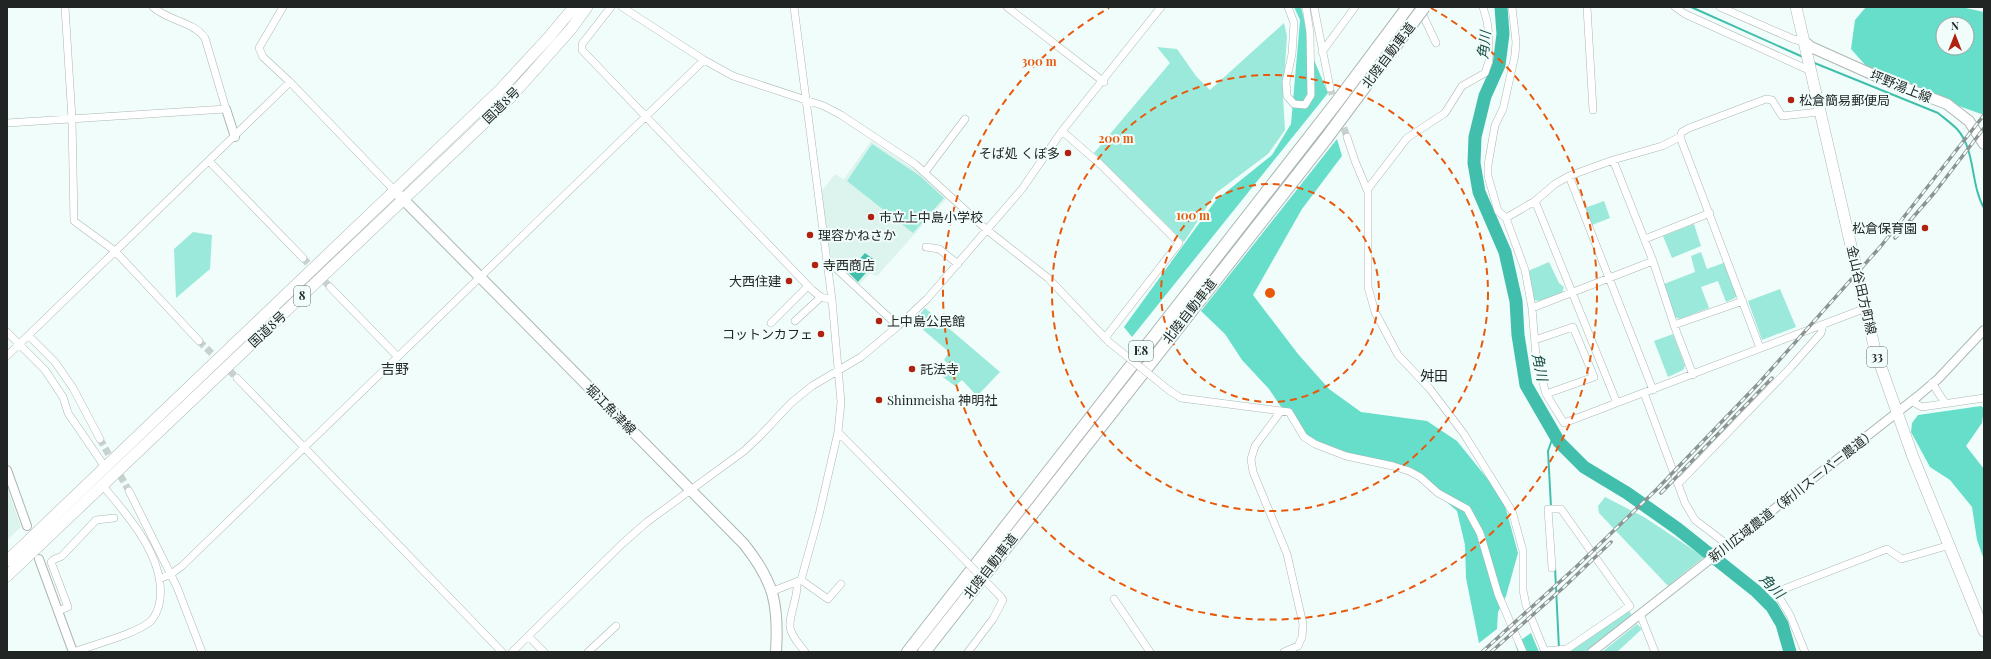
<svg xmlns="http://www.w3.org/2000/svg" width="1991" height="659" font-family="'Playfair Display','Noto Sans JP',serif">
  <style>
    .built { fill: #ddf3ee }
    .green { fill: #9be9da }
    .forest { fill: #66deca; fill-rule: evenodd }
    .water { fill: #42bfac }
    .lines { fill: none; stroke-linecap: round; stroke-linejoin: round }
    .stream { stroke: #42bfac; stroke-width: 2 }
    .river { stroke: #42bfac; stroke-width: 13 }
    .minor-tunnel { stroke: #c7d2d0; stroke-width: 7; stroke-dasharray: 7 3.5; stroke-linecap: butt }
    .minor-casing { stroke: #acb7b4; stroke-width: 8 }
    .tertiary-casing { stroke: #acb7b4; stroke-width: 10 }
    .secondary-casing { stroke: #acb7b4; stroke-width: 12 }
    .primary-casing { stroke: #acb7b4; stroke-width: 12 }
    .trunk-casing { stroke: #acb7b4; stroke-width: 12 }
    .motorway-casing { stroke: #acb7b4; stroke-width: 14 }
    .minor { stroke: #fff; stroke-width: 7 }
    .tertiary { stroke: #fff; stroke-width: 8 }
    .secondary { stroke: #fff; stroke-width: 10 }
    .primary { stroke: #fff; stroke-width: 11 }
    .trunk { stroke: #fff; stroke-width: 11 }
    .motorway { stroke: #fff; stroke-width: 12 }
    .rail-casing { stroke: #8b9492; stroke-width: 3.5 }
    .rail { stroke: #f1fdfb; stroke-width: 2; stroke-dasharray: 6; stroke-linecap: butt }
    .minor-bridge-casing { stroke: #acb7b4; stroke-width: 8; stroke-linecap: butt }
    .motorway-bridge-casing { stroke: #acb7b4; stroke-width: 14; stroke-linecap: butt }
    .minor-bridge { stroke: #fff; stroke-width: 7 }
    .motorway-bridge { stroke: #fff; stroke-width: 12 }
    .ring { fill: none; stroke: #e8590c; stroke-width: 2; stroke-dasharray: 7 5 }
    .poi-dot { fill: #b0220f; stroke: #f1fdfb; stroke-width: 1.5 }
    .labels { text-anchor: middle; stroke-width: 4; stroke-linejoin: round; paint-order: stroke }
    .shield { fill: #f1fdfb; stroke: #5f6665; stroke-width: 1 }
    .shield-label { font-size: 12px; font-weight: bold; fill: #212625 }
    .street-label { font-size: 13px; fill: #212625; stroke: #f1fdfb }
    .poi-label { font-size: 13px; fill: #212625; stroke: #f1fdfb; text-anchor: start }
    .water-label { font-size: 14px; font-style: italic; fill: #184d45; stroke: #f1fdfb }
    .neighbourhood-label { font-size: 14px; fill: #212625; stroke: #f1fdfb }
    .centre { fill: #e8590c; stroke: #f1fdfb; stroke-width: 2 }
    .ring-label { font-size: 12px; text-anchor: middle; font-weight: bold; fill: #e8590c; stroke: #f1fdfb; stroke-width: 4; stroke-linejoin: round; paint-order: stroke }
  </style>
  <rect width="100%" height="100%" fill="#f1fdfb"/>
  <path class="built" d="M871,141L922,174L947,198L877,276L870,273L859,285L832,261L820,193L835,174L844,179Z
    M7,487L21,527L7,540Z"/>
  <path class="green" d="M1284,23L1287,36L1283,96L1285,130L1268,154L1216,193L1184,242L1094,153L1170,63L1157,47L1177,49L1196,76L1210,90Z
    M872,144L920,176L944,198L913,233L847,181Z
    M1604,201L1610,218L1592,225L1585,208Z
    M1694,224L1701,246L1672,258L1663,236Z
    M193,232L212,235L210,269L176,298L174,249Z
    M1701,252L1707,269L1726,262L1738,293L1735,298L1726,302L1718,281L1701,287L1709,308L1680,319L1674,317L1664,284L1695,272L1691,256Z
    M1549,262L1559,283L1564,287L1562,293L1539,301L1534,300L1528,271Z
    M1780,289L1796,327L1762,340L1748,301Z
    M925,308L1000,372L977,396L962,380L955,386L943,377L951,367L944,360L949,352L914,322Z
    M1673,334L1685,366L1683,370L1668,377L1654,341Z
    M1605,497L1644,517L1704,557L1668,586L1599,513L1598,506Z
    M1629,610L1632,616L1585,652H1568Z
    M1637,624L1642,629L1617,652H1602Z"/>
  <path class="forest" d="M1294,7H1301L1314,60L1328,93L1132,337L1124,327L1216,200L1272,155L1291,124L1300,20Z
    M1866,7H1961L1984,12V115L1875,76L1851,49L1855,20ZM1943,24H1967V48H1943Z
    M1337,139L1342,156L1302,209L1253,295L1298,354L1329,389L1361,412L1427,421L1457,441L1503,498L1518,553L1506,596L1498,612L1497,629L1479,643L1466,578L1465,545L1457,511L1425,483L1376,459L1338,453L1302,438L1269,389L1242,360L1225,334L1201,311Z
    M1981,406L1984,408L1982,423L1966,446L1984,469V560L1977,540L1972,507L1950,480L1930,467L1911,432L1912,423L1918,415Z
    M1531,633L1539,652H1518L1515,644Z"/>
  <path class="water" d="M865,253L876,261L858,282L848,272Z"/>
  <g class="lines">
    <path class="stream" d="M1691,7L1803,57
      M1812,62L1938,113C1944,118 1951,123 1957,129C1976,150 1970,184 1984,208
      M1551,507L1548,451L1554,434
      M1555,567L1559,649"/>
    <path class="river" d="M1501,7L1503,34L1499,65L1485,96L1475,137L1474,163L1479,192L1505,252L1516,301L1518,335L1526,385L1559,442L1584,467L1627,493L1678,529L1756,591L1772,607L1782,624L1790,652"/>
    <path class="minor-tunnel" d="M1330,88L1347,137
      M303,258L330,287
      M199,341L237,378
      M100,439L129,491"/>
    <g class="minor-casing">
      <path id="minor" d="M65,7L72,119L74,221L115,251L199,341
        M283,7L259,48L263,57L290,82L395,191
        M611,7L582,44V50L812,290L821,297L832,300
        M622,7L704,60L733,76L824,106L841,115L915,164L987,230L1048,278L1109,342
        M1007,7L1104,82
        M1288,7L1294,23L1292,54L1286,82L1287,96L1294,104L1305,105L1311,95L1310,33L1306,7
        M1314,7L1330,88
        M1512,7L1516,42L1515,55L1503,109L1495,125L1488,165V176L1498,211L1506,218L1525,270L1532,308L1536,356L1546,394L1564,423L1866,308
        M1587,7L1593,110
        M1675,7L1685,14L1811,71
        M1720,7L1793,39L1805,42
        M1420,9L1436,43
        M1322,52L1355,7
        M7,123L226,109L205,38C193,21 168,21 153,7
        M1062,131L1100,164L1179,243L1105,338
        M1347,137L1355,161L1368,192V287L1375,312L1398,355L1430,389L1464,434L1512,511L1523,551V590L1526,605L1545,652
        M1680,137L1682,132L1689,128L1766,99L1772,100L1782,116L1819,112
        M1613,160L1662,146L1680,137L1760,348
        M209,161L303,258
        M925,172L965,119
        M1569,176L1613,160L1653,261L1674,325L1693,375
        M1367,190L1407,138L1445,113L1462,86L1485,73L1489,61V36L1487,21L1483,7
        M1535,201L1555,184L1569,176L1653,390
        M1506,218L1535,201L1617,403
        M1645,239L1710,213
        M926,247L939,249L958,264
        M827,260L898,326
        M330,287L397,356
        M1532,308L1653,261
        M795,321L821,297
        M771,323L808,286
        M1674,325L1743,301
        M7,332L45,370L63,397L68,413L105,467
        M29,336L55,362L73,388L100,439
        M1535,340L1573,327L1594,377L1546,394
        M7,356L290,82
        M237,378L502,652
        M1932,383L1945,403
        M1170,391L1181,398L1289,412L1304,437L1315,444L1346,456L1393,466L1409,471L1420,477L1438,493L1467,509L1480,533L1498,594L1523,652
        M1644,393L1685,503L1695,520L1728,545
        M1911,401L1922,407L1984,398
        M1281,411L1255,446L1251,459L1253,472L1287,554L1303,624L1302,637L1298,646L1284,652
        M838,432L955,550
        M1678,484L1791,367L1821,333L1823,325
        M129,491L177,587L202,652
        M159,579L171,574L182,566L704,60
        M801,580L828,599L841,584
        M797,583C799,596 786,621 791,631C794,639 800,645 805,652
        M773,591L801,580L819,515L838,432L841,402L832,300L794,7
        M1114,599L1150,652
        M58,611L68,607L51,562L53,560L62,556L96,520L114,518
        M1640,614L1655,652
        M528,636L544,652
        M1545,651L1567,649L1630,606L1561,509H1548L1552,568
        M74,652C95,644 134,635 151,621C154,618 158,610 159,605C169,562 128,515 102,485
        M512,652L623,543L647,522L744,451L759,437L791,403L812,386L861,357L898,326L927,299L1022,189L1062,131L1161,7
        M588,652L616,626
        M968,652L993,619L1003,600L1000,596
        M1805,652L1790,615L1776,592L1887,549L1902,559L1950,545"/>
    </g>
    <g class="tertiary-casing">
      <path id="tertiary" d="M226,109L235,137
        M7,470L27,526
        M39,559L73,652
        M1592,652L1918,396L1938,379L1984,330"/>
    </g>
    <g class="secondary-casing">
      <path id="secondary" d="M1805,42L1811,47L1887,81L1947,104L1969,121L1984,144
        M395,191L744,544C774,582 779,604 776,652"/>
    </g>
    <g class="primary-casing">
      <path id="primary" d="M1796,7L1875,350L1913,457L1984,631"/>
    </g>
    <g class="trunk-casing">
      <path id="trunk" d="M7,561L500,90L549,37L574,7
        M7,576L508,100L571,29L587,7"/>
    </g>
    <g class="motorway-casing">
      <path id="motorway" d="M908,652L1337,102L1408,7
        M924,652L1325,140L1389,54"/>
    </g>
    <use href="#minor" class="minor"/>
    <use href="#tertiary" class="tertiary"/>
    <use href="#secondary" class="secondary"/>
    <use href="#primary" class="primary"/>
    <use href="#trunk" class="trunk"/>
    <use href="#motorway" class="motorway"/>
    <g class="rail-casing">
      <path id="rail" d="M1895,238L1935,192L1984,128
        M1661,493L1772,378
        M1482,652L1576,567L1656,490L1759,383L1881,246L1984,115
        M1491,652L1564,587L1611,542"/>
    </g>
    <use href="#rail" class="rail"/>
    <g class="minor-bridge-casing">
      <path id="minor-bridge" d="M1109,342L1170,391
        M955,550L1000,596"/>
    </g>
    <g class="motorway-bridge-casing">
      <path id="motorway-bridge" d="M1389,54L1424,7"/>
    </g>
    <use href="#minor-bridge" class="minor-bridge"/>
    <use href="#motorway-bridge" class="motorway-bridge"/>
  </g>
  <g class="ring">
    <circle cx="1270" cy="293" r="109"/>
    <circle cx="1270" cy="293" r="218"/>
    <path d="M1431 8A327 327 0 1 1 1109 8"/>
  </g>
  <g class="poi-dot">
    <circle cx="1791" cy="100" r="4"/>
    <circle cx="1068" cy="153" r="4"/>
    <circle cx="871" cy="217" r="4"/>
    <circle cx="1925" cy="228" r="4"/>
    <circle cx="810" cy="235" r="4"/>
    <circle cx="815" cy="265" r="4"/>
    <circle cx="789" cy="281" r="4"/>
    <circle cx="879" cy="321" r="4"/>
    <circle cx="821" cy="334" r="4"/>
    <circle cx="912" cy="369" r="4"/>
    <circle cx="879" cy="400" r="4"/>
  </g>
  <g class="labels">
    <g class="shield">
      <rect x="294" y="286" width="16" height="20" rx="3"/>
      <rect x="1129" y="341" width="24" height="20" rx="3"/>
      <rect x="1867" y="347" width="20" height="20" rx="3"/>
    </g>
    <g class="shield-label">
      <text x="302" y="300">8</text>
      <text x="1141" y="355">E8</text>
      <text x="1877" y="361">33</text>
    </g>
    <g class="street-label">
      <text transform="translate(1388 55) rotate(-53)" y="5">北陸自動車道</text>
      <text transform="translate(1901 86) rotate(22)" y="5">坪野湯上線</text>
      <text transform="translate(501 105) rotate(-44)" y="5">国道8号</text>
      <text transform="translate(1862 290) rotate(77)" y="5">金山谷田方町線</text>
      <text transform="translate(1189 311) rotate(-52)" y="5">北陸自動車道</text>
      <text transform="translate(267 329) rotate(-43)" y="5">国道8号</text>
      <text transform="translate(611 409) rotate(45)" y="5">堀江魚津線</text>
      <text transform="translate(1792 495) rotate(-38)" y="5">新川広域農道（新川スーパー農道）</text>
      <text transform="translate(990 566) rotate(-52)" y="5">北陸自動車道</text>
    </g>
    <g class="poi-label">
      <text x="1799" y="105">松倉簡易郵便局</text>
      <text x="1060" y="158" text-anchor="end">そば処 くぼ多</text>
      <text x="879" y="222">市立上中島小学校</text>
      <text x="1917" y="233" text-anchor="end">松倉保育園</text>
      <text x="818" y="240">理容かねさか</text>
      <text x="823" y="270">寺西商店</text>
      <text x="781" y="286" text-anchor="end">大西住建</text>
      <text x="887" y="326">上中島公民館</text>
      <text x="813" y="339" text-anchor="end">コットンカフェ</text>
      <text x="920" y="374">託法寺</text>
      <text x="887" y="405">Shinmeisha 神明社</text>
    </g>
    <g class="water-label">
      <text transform="translate(1484 45) rotate(-84)" y="5">角川</text>
      <text transform="translate(1540 367) rotate(78)" y="5">角川</text>
      <text transform="translate(1772 586) rotate(46)" y="5">角川</text>
    </g>
    <g class="neighbourhood-label">
      <text x="395" y="374">吉野</text>
      <text x="1434" y="381">舛田</text>
    </g>
  </g>
  <circle cx="1270" cy="293" r="6" class="centre"/>
  <g class="ring-label">
    <text x="1039" y="66">300 m</text>
    <text x="1116" y="143">200 m</text>
    <text x="1193" y="220">100 m</text>
  </g>
  <rect width="1991" height="659" fill="none" stroke="#212625" stroke-width="16"/>
  <g transform="translate(1955 36)"><circle r="19" fill="#f1fdfb" stroke="#9ea7a5"/>
  <path d="M0-3L7 15L0 10L-7 15Z" fill="#b0220f"/>
  <text y="-6" font-size="11" font-weight="bold" text-anchor="middle" fill="#212625">N</text>
  </g>
</svg>
